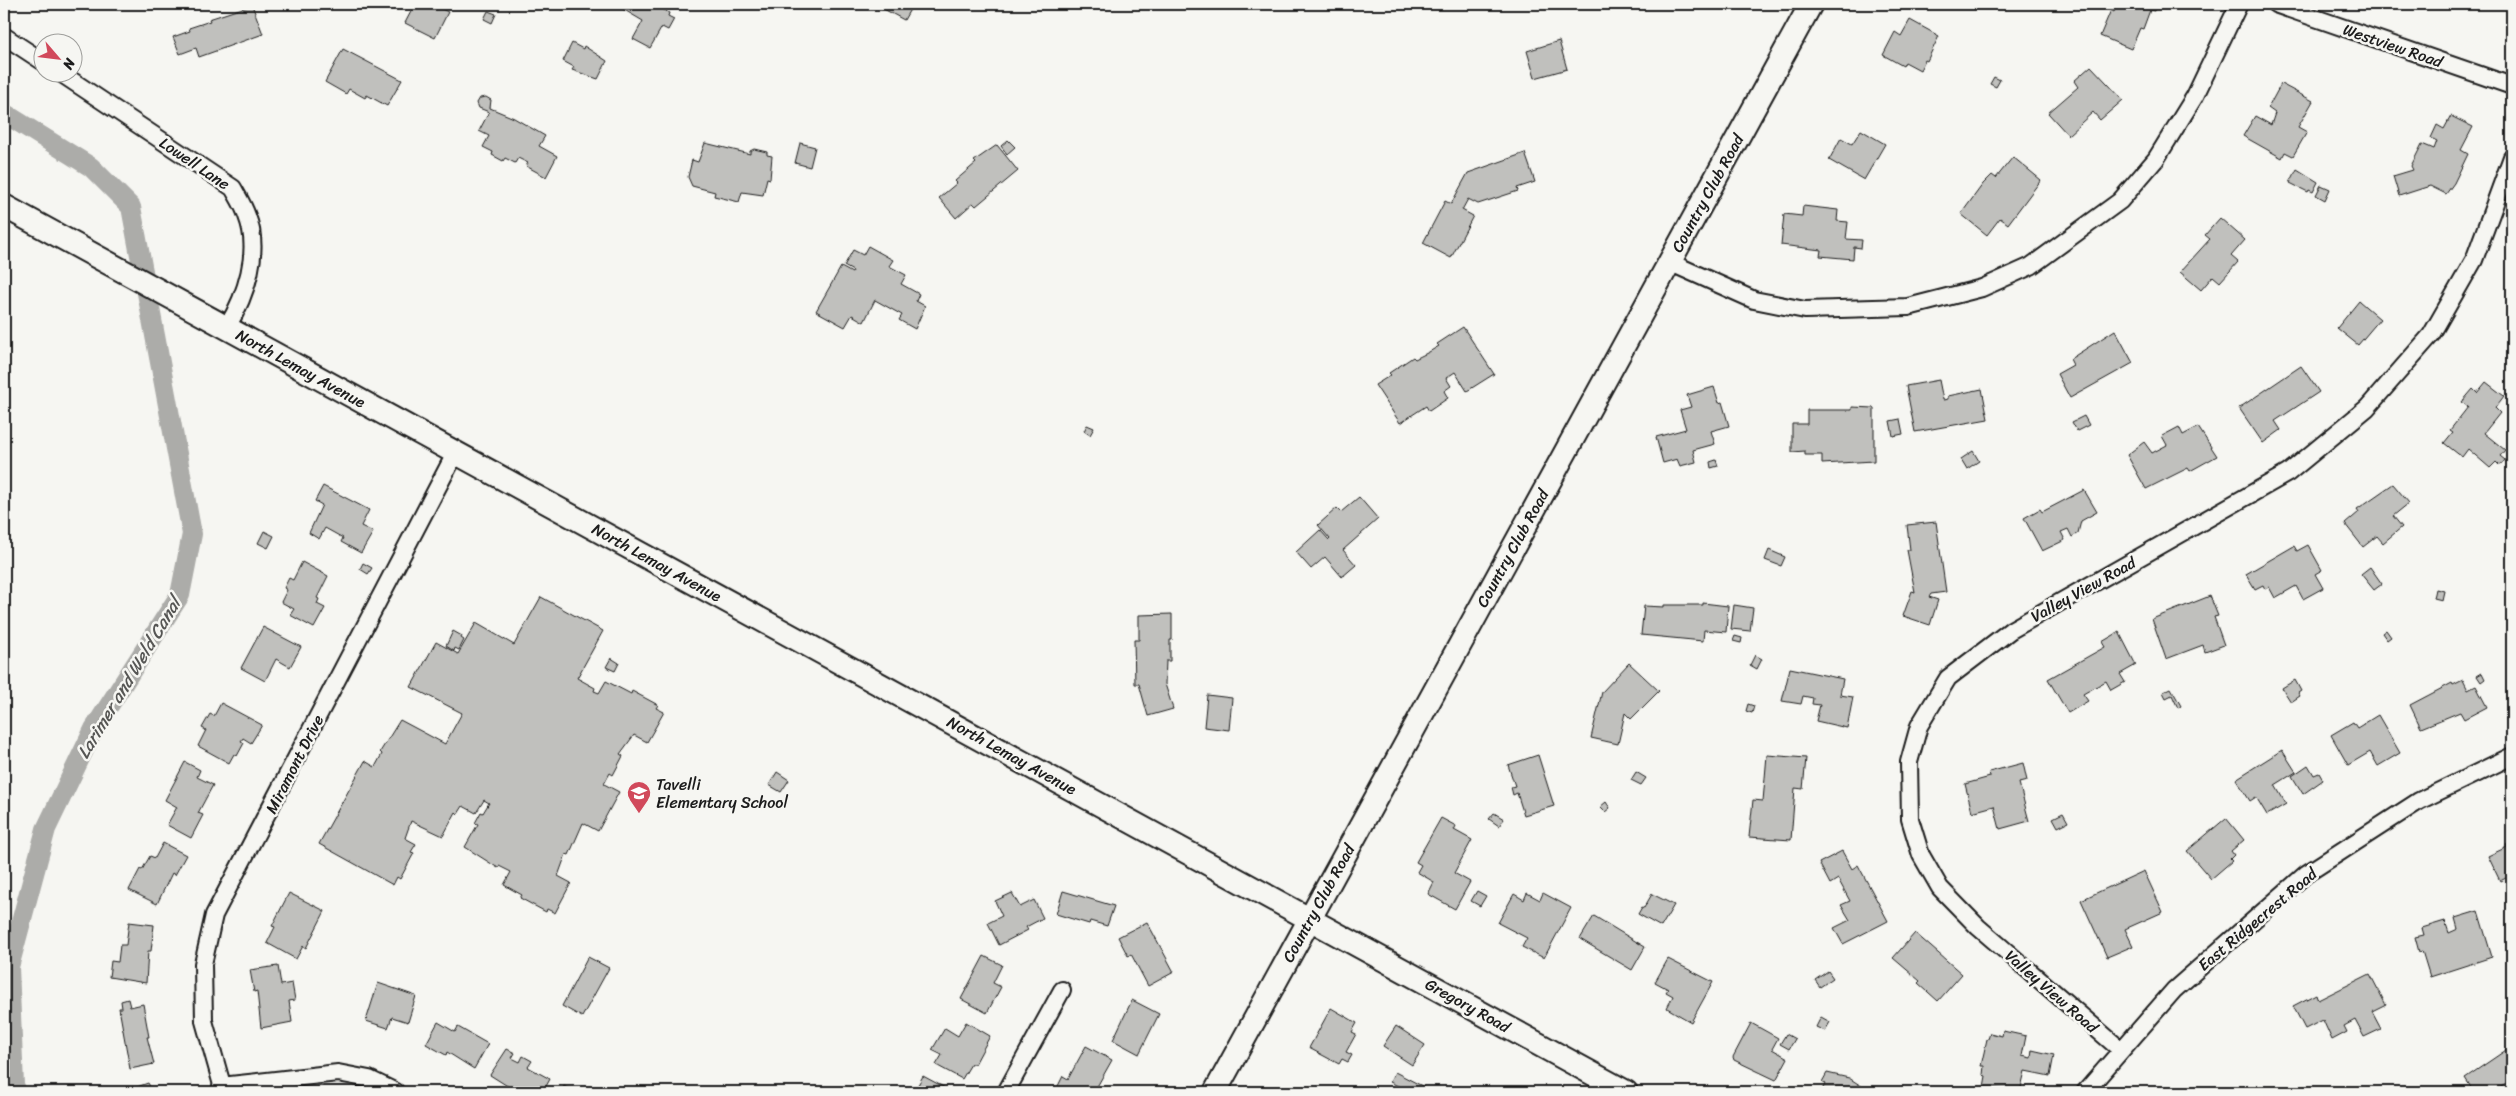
<svg xmlns="http://www.w3.org/2000/svg" width="2516" height="1096" font-family="Sriracha,sans-serif">
  <style>
    .lines { fill: none; stroke-linecap: round; stroke-linejoin: round }
    .canal { stroke: #acaca9; stroke-width: 20 }
    .building { fill: #c0c0bd; stroke: #1c1c1c }
    .street-casing { stroke: #1c1c1c; stroke-width: 20 }
    .secondary-casing { stroke: #1c1c1c; stroke-width: 26 }
    .street { stroke: #f6f6f2; stroke-width: 16 }
    .secondary { stroke: #f6f6f2; stroke-width: 22 }
    .labels { text-anchor: middle; stroke-width: 5; stroke-linejoin: round; paint-order: stroke }
    .street-label { font-size: 16px; fill: #1c1c1c; stroke: #f6f6f2 }
    .poi-label { font-size: 16px; fill: #1c1c1c; stroke: #f6f6f2; text-anchor: start }
    .water-label { font-size: 18px; font-style: italic; fill: #565654; stroke: #f6f6f2 }
  </style>
  <rect width="100%" height="100%" fill="#f6f6f2"/>
  <filter id="ink" filterUnits="userSpaceOnUse"><feTurbulence type="fractalNoise" baseFrequency=".02" numOctaves="2"/><feDisplacementMap in="SourceGraphic" scale="10" xChannelSelector="R" yChannelSelector="G"/><feConvolveMatrix kernelMatrix="1 2 1 2 8 2 1 2 1" color-interpolation-filters="sRGB"/></filter>
  <g filter="url(#ink)">
    <g class="lines">
      <path class="canal" d="M4,113L91,167L131,207L192,534L180,595L94,729L46,829L9,967L14,1085L17,1092"/>
    </g>
    <path class="building" d="M415,4H432L448,12L435,38L405,23Z
      M623,4H657L656,5L669,13L668,16L674,19L668,30L662,27L650,48L633,39L643,21L621,8Z
      M882,4H913L904,20L880,7Z
      M2117,4H2156L2154,11L2150,10L2143,29L2140,28L2131,49L2100,36L2111,10L2114,12Z
      M252,5L263,34L199,57L196,48L180,54L173,37L190,31L189,28L210,21L209,19Z
      M488,11L496,14L492,23L484,19Z
      M1910,20L1939,36L1927,61L1925,60L1920,70L1905,62L1903,66L1883,55L1895,32L1901,36Z
      M1559,41L1567,69L1535,78L1527,51Z
      M572,43L583,49L584,46L607,61L598,79L572,70L574,67L563,61Z
      M343,49L402,80L387,106L367,95L365,98L349,89L346,94L325,82Z
      M2091,66L2123,100L2100,120L2093,112L2068,135L2048,113L2078,87L2074,81Z
      M1994,77L2000,80L1996,87L1990,84Z
      M2281,84L2313,101L2298,127L2307,132L2293,156L2285,152L2282,158L2243,136L2255,116L2271,125L2275,113L2268,108Z
      M486,97L491,100L490,108L514,118L545,136L539,146L557,156L546,177L526,166L528,163L518,158L515,163L505,158L503,161L492,155L493,152L483,147L489,136L479,131L489,112L479,108L477,103L480,98Z
      M2451,116L2473,127L2461,150L2468,154L2454,183L2446,194L2430,186L2399,196L2393,176L2413,170L2411,166L2422,144L2434,149L2437,141L2431,138L2437,125L2444,129Z
      M1861,130L1885,144L1864,180L1829,160L1841,138L1852,144Z
      M1008,140L1015,147L1007,154L1001,146Z
      M705,143L750,154V151L754,149L767,152V155L772,156L770,179L767,178L763,195L742,192L739,202L714,196L715,192L692,186L688,177L692,160L698,162Z
      M800,143L815,147L810,167L795,163Z
      M997,145L1018,171L976,206L973,203L956,218L939,198L957,183L955,181L976,163L974,161Z
      M1525,153L1535,182L1517,188L1518,191L1478,204L1468,199L1462,210L1473,216L1451,258L1423,243L1445,201L1451,204L1468,173Z
      M2013,157L2041,180L2008,224L2000,218L1987,235L1961,214L1983,184L1992,175L1996,178Z
      M2297,169L2318,182L2313,192L2309,190L2308,192L2290,183Z
      M2321,185L2330,189L2325,200L2316,195Z
      M1803,206L1838,210L1837,221L1848,222L1846,239L1862,240L1861,248L1854,247L1853,259L1820,256L1821,250L1781,245L1784,214L1802,216Z
      M2220,218L2245,240L2231,256L2238,262L2220,282L2213,276L2201,290L2180,272L2210,239L2205,235Z
      M868,246L893,260L889,266L906,275L901,284L919,294L916,301L925,306L915,329L899,320L902,315L875,300L864,322L852,315L845,327L816,311L841,267L852,273L853,271L844,266L853,250L863,255Z
      M2359,301L2380,319L2358,345L2337,328Z
      M1463,327L1494,374L1467,391L1455,372L1446,378L1451,386L1444,391L1448,398L1429,411L1426,406L1400,423L1375,385L1391,375L1389,373L1413,357L1415,359L1429,352L1439,346L1437,344Z
      M2115,330L2133,363L2070,398L2057,374L2073,365L2070,359Z
      M2301,366L2319,392L2275,421L2281,430L2263,443L2239,408Z
      M1939,380L1943,400L1948,399V396L1982,389L1988,419L1915,432L1906,386Z
      M2486,382L2504,396L2495,408L2500,413L2484,433L2505,450L2500,456L2505,460L2500,466L2496,462L2490,468L2468,449L2462,457L2444,443L2453,432L2450,430L2468,407L2462,402L2473,389L2477,393Z
      M1714,387L1719,403L1722,402L1729,426L1711,431L1715,444L1693,450L1696,462L1680,466L1677,459L1663,463L1656,437L1686,429L1680,410L1691,407L1687,395Z
      M1852,407L1874,408V461L1822,464V455H1805V451L1792,452V424H1807V410H1852Z
      M2084,416L2089,425L2077,431L2072,422Z
      M1900,419L1903,434L1893,436L1890,421Z
      M1087,425L1094,428L1090,435L1084,431Z
      M2179,427L2183,435L2198,427L2217,456L2190,471L2188,468L2146,489L2127,455L2144,442L2152,453L2167,445L2162,436Z
      M1973,451L1979,461L1967,469L1961,459Z
      M1716,460L1718,466L1711,468L1710,462Z
      M2393,484L2409,503L2393,516L2402,527L2383,543L2377,536L2363,547L2345,524L2359,512L2357,509Z
      M323,486L369,510L361,526L373,532L361,553L341,542L343,538L325,528L319,539L309,533L322,505L315,501Z
      M2084,490L2097,512L2081,521L2078,533L2072,537L2068,529L2061,532L2065,540L2042,551L2024,518L2040,509L2042,512Z
      M1359,497L1378,519L1343,550L1356,565L1342,577L1325,557L1311,569L1296,552L1320,530L1329,540L1330,539L1318,525L1337,508L1341,512Z
      M1936,522L1946,592L1931,594L1929,597L1938,600L1930,625L1903,616L1912,591L1915,592L1907,550H1910L1907,525Z
      M264,531L274,536L268,548L258,543Z
      M2308,545L2322,570L2315,574L2323,588L2303,599L2296,586L2275,598L2269,587L2265,589L2263,585L2255,589L2246,574L2294,546L2297,551Z
      M1769,550L1785,557L1781,566L1765,560Z
      M302,562L328,576L317,598L319,599L317,604L325,608L314,628L290,615L294,609L281,602L287,590L284,588L289,578L293,580Z
      M363,563L372,568L368,574L360,569Z
      M2370,567L2382,584L2374,590L2361,574Z
      M2436,589L2444,591L2442,600L2434,598Z
      M2210,596L2218,616L2214,617L2224,645L2205,652L2203,645L2166,659L2152,619Z
      M541,597L603,631L577,678L595,688L594,691L599,693L606,681L631,694L632,691L658,705L656,708L664,712L647,742L634,735L620,754L623,756L613,775L610,773L604,784L619,792L598,831L583,823L569,855L566,854L558,876L571,883L555,913L547,909L546,912L520,898L522,895L504,885L511,872L499,866L498,868L465,847L478,824L475,823L481,812L483,813L489,803L484,800L476,813L463,806L458,814L456,812L443,836L411,821L405,838L416,844L411,852L414,853L400,879L397,877L393,885L319,844L365,761L375,767L382,754L380,752L400,720L445,744L462,713L411,687L436,642L458,654L476,623L514,645Z
      M1703,603L1728,606L1726,632L1704,630L1703,641L1641,635L1644,606L1664,607V605H1703Z
      M1734,605L1753,608L1750,631L1731,629Z
      M1172,614V640H1170V661H1166L1165,684L1173,709L1148,716L1139,684H1135L1134,640H1139V615Z
      M263,627L301,647L290,667L276,659L265,681L241,668Z
      M2386,630L2391,637L2387,640L2382,633Z
      M453,631L462,636L461,638L464,640L459,650L455,648L454,651L446,646Z
      M2119,632L2136,665L2120,674L2125,682L2111,690L2106,681L2083,694L2088,701L2068,713L2048,679L2105,647L2102,642Z
      M1735,636L1742,638L1741,643L1733,641Z
      M1755,655L1762,659L1757,669L1750,665Z
      M611,658L619,663L615,671L606,667Z
      M1629,663L1659,691L1631,719L1625,713L1618,744L1591,738L1602,692Z
      M1790,668L1843,679L1840,695L1853,697L1847,728L1816,721L1820,705L1812,704L1813,698L1803,696L1801,704L1782,701Z
      M2482,673L2485,679L2481,682L2477,676Z
      M2295,680L2301,691L2298,693L2300,696L2291,702L2282,688Z
      M2463,680L2468,690L2476,686L2487,707L2464,719L2460,712L2421,728L2410,705L2452,683L2453,685Z
      M2171,688L2181,706L2178,708L2172,695L2166,698L2163,692Z
      M1207,695L1232,698L1229,730L1204,727Z
      M221,703L262,725L251,743L243,738L241,741L244,743L237,756L234,754L229,763L198,746L206,730L202,728L210,714L214,716Z
      M1748,704L1754,706L1752,713L1746,711Z
      M2378,715L2400,753L2378,766L2370,752L2348,765L2331,735L2353,722L2357,728Z
      M2282,750L2296,772L2275,785L2286,804L2267,815L2256,797L2250,801L2236,779Z
      M1538,755L1554,806L1524,815L1517,793L1513,795L1511,787L1515,786L1508,765Z
      M1767,755L1806,758L1803,789L1795,788L1791,840L1749,837L1753,800L1763,801Z
      M185,762L200,770L197,777L213,785L198,813L203,815L191,838L167,825L177,807L165,800Z
      M2023,763L2027,781L2019,783L2029,821L2000,829L1994,806L1972,812L1965,784L1990,777L1989,772Z
      M2308,765L2314,775L2319,773L2323,780L2303,794L2292,776Z
      M777,772L789,780L781,792L769,785Z
      M1636,772L1646,778L1641,785L1631,780Z
      M1606,802L1610,808L1605,812L1600,807Z
      M1494,813L1504,819L1499,826L1489,819Z
      M2063,813L2068,822L2058,827L2053,818Z
      M1441,818L1456,826L1454,830L1472,840L1454,873L1470,882L1455,909L1428,894L1434,882L1417,872L1421,865L1416,862Z
      M2226,818L2244,840L2231,851L2234,855L2230,859L2232,861L2211,879L2187,851Z
      M2512,842V875L2500,881L2488,856L2507,847L2506,845Z
      M163,843L186,855L175,875L172,873L157,904L129,890L140,869L142,870L150,856L155,858Z
      M1842,851L1852,869L1858,865L1888,921L1843,944L1834,928L1850,920L1841,905L1850,901L1838,879L1830,884L1819,863Z
      M2144,871L2163,912L2125,929L2133,946L2107,957L2081,900Z
      M1063,891L1114,906L1107,926L1090,921L1089,924L1056,914Z
      M1477,891L1486,896L1480,906L1471,901Z
      M289,893L325,911L306,948L303,946L296,959L267,943L275,927L272,926Z
      M1012,893L1020,907L1034,900L1043,918L1026,927L1028,930L999,945L988,923L1002,916L995,901Z
      M1527,893L1540,900L1543,893L1571,908L1544,958L1522,947L1527,938L1498,923L1514,894L1524,900Z
      M1652,894L1674,905L1661,927L1638,914L1642,907L1644,908Z
      M2478,911L2492,957L2430,977L2422,951L2419,952L2415,937L2424,935L2422,928L2445,921L2449,933L2458,929L2455,918Z
      M1594,916L1645,947L1632,970L1580,939Z
      M129,922L154,925L151,951H148L146,983L109,977L111,961L118,962L120,945H126Z
      M1147,922L1174,972L1148,986L1131,954L1128,956L1118,937Z
      M1915,933L1962,974L1938,1001L1918,983L1920,981L1893,958Z
      M984,956L1002,965L993,983L1001,987L987,1013L961,999Z
      M588,957L609,968L582,1017L562,1006Z
      M1668,959L1713,982L1691,1022L1667,1008L1673,996L1666,992L1668,989L1655,982Z
      M278,966L281,985L292,983L295,1000L289,1001L292,1022L261,1028L257,991L254,992L250,970Z
      M1828,971L1833,978L1820,987L1815,980Z
      M2370,974L2386,1005L2372,1012L2381,1029L2364,1037L2355,1020L2344,1026L2347,1032L2332,1040L2323,1020L2305,1029L2293,1006L2316,994L2318,1000Z
      M378,983L416,996L408,1022L392,1017L388,1028L366,1021Z
      M128,999L130,1007L143,1004L149,1037H147L154,1064L130,1069L119,1008H122L121,1001Z
      M1132,1000L1159,1014L1139,1054L1113,1040Z
      M1331,1008L1357,1023L1352,1032L1356,1034L1346,1052L1352,1055L1348,1062L1342,1059L1339,1064L1309,1048Z
      M1821,1017L1830,1022L1825,1031L1816,1027Z
      M438,1022L455,1032L458,1027L488,1044L474,1069L447,1052L446,1055L426,1044Z
      M966,1022L990,1036L975,1064H971L962,1079L936,1065L942,1055L932,1050L945,1028L958,1036Z
      M1751,1023L1778,1038L1772,1049L1788,1058L1776,1080L1734,1060L1733,1057Z
      M1396,1026L1425,1045L1412,1065L1383,1046Z
      M2003,1031L2026,1036L2022,1056L2031,1058L2032,1050L2054,1055L2050,1076L2025,1071L2020,1092L1984,1087L1986,1076L1983,1075L1984,1066H1981L1987,1039H1988L1990,1033L2002,1036Z
      M1786,1034L1795,1039L1789,1049L1780,1044Z
      M1086,1046L1112,1060L1094,1092H1055L1063,1076L1068,1079Z
      M2512,1046V1085L2509,1082L2493,1092H2474L2465,1078Z
      M507,1049L515,1053L512,1058L520,1062L523,1056L532,1061L528,1067L550,1079L543,1092H517L490,1075Z
      M1395,1072L1424,1087L1422,1092H1410L1390,1082Z
      M1827,1073L1849,1078L1869,1091L1821,1092L1825,1084L1822,1082Z
      M923,1076L951,1091L950,1092H914Z
      M148,1083L153,1092H123Z
      M564,1086L575,1092H561Z"/>
    <g class="lines">
      <g class="street-casing">
        <path id="street" d="M2275,4L2512,86
          M4,36L42,61
          M59,72L233,188C238,197 244,206 247,216C261,251 246,296 227,327
          M1669,262L1754,300L1805,310L1908,307L1982,288L2031,266L2120,201L2156,159L2195,96L2239,4
          M2121,1050L1978,927L1940,888L1921,855L1910,819L1909,762L1919,726L1948,678L2011,630L2288,473L2367,408L2431,335L2474,260L2512,157
          M221,1086L338,1073L369,1079L396,1092
          M224,1092L204,1021L203,964L214,915L456,452
          M1006,1092L1062,990
          M2085,1092L2174,990L2306,874L2419,801L2512,756"/>
      </g>
      <g class="secondary-casing">
        <path id="secondary" d="M4,206L1626,1092
          M1215,1092L1811,4"/>
      </g>
      <use href="#street" class="street"/>
      <use href="#secondary" class="secondary"/>
    </g>
  </g>
  <defs>
    <g id="school-pin" transform="scale(1.25)"><path d="M0 17L-7.5 6A9.5 9.5 0 1 1 7.5 6Z" fill="#d1495b" stroke="#f6f6f2"/><path d="M0-5L7-2L0 1L-7-2ZM-4 1L0 2.5L4 1V4Q0 6-4 4Z" fill="#fff"/></g>
  </defs>
  <g fill-rule="evenodd">
    <use href="#school-pin" x="639" y="793"/>
  </g>
  <g class="labels">
    <g class="street-label">
      <text transform="translate(2393 45) rotate(19)" y="6">Westview Road</text>
      <text transform="translate(195 163) rotate(34)" y="6">Lowell Lane</text>
      <text transform="translate(1707 193) rotate(-61)" y="6">Country Club Road</text>
      <text transform="translate(301 368) rotate(29)" y="6">North Lemay Avenue</text>
      <text transform="translate(1512 548) rotate(-61)" y="6">Country Club Road</text>
      <text transform="translate(657 562) rotate(29)" y="6">North Lemay Avenue</text>
      <text transform="translate(2083 589) rotate(-29)" y="6">Valley View Road</text>
      <text transform="translate(1012 755) rotate(29)" y="6">North Lemay Avenue</text>
      <text transform="translate(294 764) rotate(-63)" y="6">Miramont Drive</text>
      <text transform="translate(1318 903) rotate(-61)" y="6">Country Club Road</text>
      <text transform="translate(2257 919) rotate(-40)" y="6">East Ridgecrest Road</text>
      <text transform="translate(2052 991) rotate(41)" y="6">Valley View Road</text>
      <text transform="translate(1468 1005) rotate(29)" y="6">Gregory Road</text>
    </g>
    <g class="poi-label">
      <text x="656" y="790">Tavelli<tspan x="656" dy="18">Elementary School</tspan></text>
    </g>
    <g class="water-label">
      <text transform="translate(129 678) rotate(-59)" y="6">Larimer and Weld Canal</text>
    </g>
  </g>
  <rect width="2516" height="1096" fill="none" stroke="#f6f6f2" stroke-width="20"/>
  <rect x="10" y="10" width="2496" height="1076" fill="none" stroke="#1c1c1c" stroke-width="2" filter="url(#ink)"/>
  <g transform="translate(58 58) rotate(118)"><circle r="24" fill="#f6f6f2" stroke="#9f9f9c"/>
  <path d="M0-4L9 19L0 12L-9 19Z" fill="#d1495b"/>
  <text y="-8" font-size="14" font-weight="bold" text-anchor="middle" fill="#1c1c1c">N</text>
  </g>
</svg>
